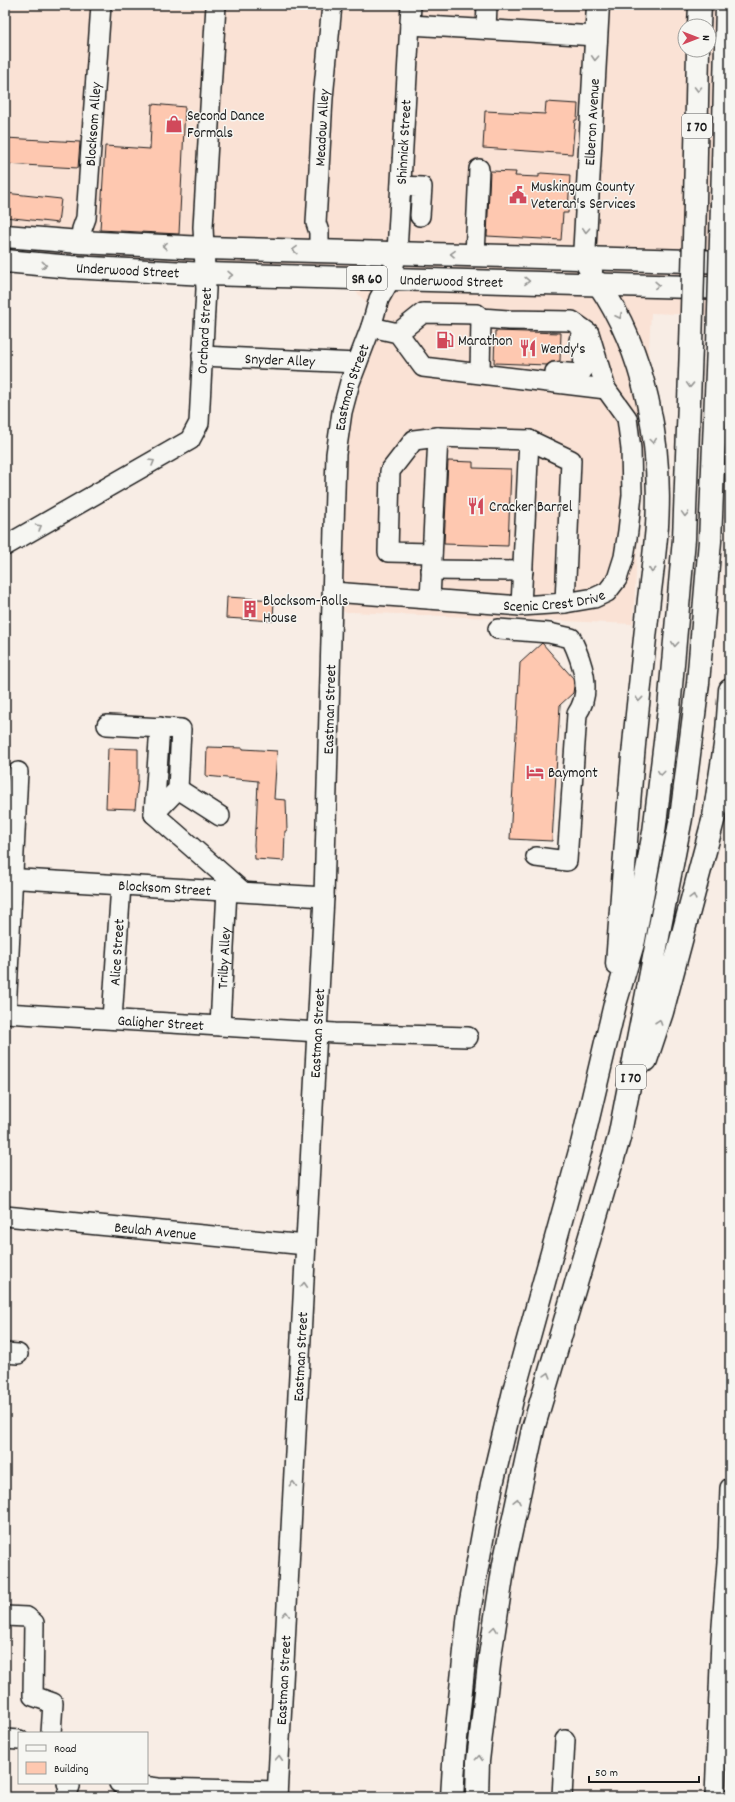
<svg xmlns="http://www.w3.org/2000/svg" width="735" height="1802" font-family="Dekko,sans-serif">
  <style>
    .built { fill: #fae2d5; fill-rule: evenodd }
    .building { fill: #fec8b0; stroke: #1c1c1c }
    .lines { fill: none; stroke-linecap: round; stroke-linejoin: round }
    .minor-casing { stroke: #1c1c1c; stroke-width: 22 }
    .major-casing { stroke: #1c1c1c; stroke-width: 25 }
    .highway-casing { stroke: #1c1c1c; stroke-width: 25 }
    .minor { stroke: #f6f6f2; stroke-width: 19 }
    .major { stroke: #f6f6f2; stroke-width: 22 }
    .highway { stroke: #f6f6f2; stroke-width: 22 }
    .highway-bridge-casing { stroke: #1c1c1c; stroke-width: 25; stroke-linecap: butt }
    .highway-bridge { stroke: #f6f6f2; stroke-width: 22 }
    .oneway { stroke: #949492 }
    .labels { text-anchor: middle; stroke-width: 3; stroke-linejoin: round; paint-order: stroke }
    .shield { fill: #f6f6f2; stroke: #5d5d5c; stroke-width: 1 }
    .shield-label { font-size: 14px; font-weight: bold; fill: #1c1c1c }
    .poi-label { font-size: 15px; fill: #1c1c1c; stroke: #f6f6f2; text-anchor: start }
    .street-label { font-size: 15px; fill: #1c1c1c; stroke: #f6f6f2 }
  </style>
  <rect width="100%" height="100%" fill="#f8ede5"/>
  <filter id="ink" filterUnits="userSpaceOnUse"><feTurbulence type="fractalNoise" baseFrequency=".025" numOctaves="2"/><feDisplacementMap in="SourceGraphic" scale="8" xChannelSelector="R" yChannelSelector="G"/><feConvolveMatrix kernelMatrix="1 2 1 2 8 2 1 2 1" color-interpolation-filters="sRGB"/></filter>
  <g filter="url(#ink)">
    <path class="built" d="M5,5H730V316L651,313L633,624L327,611L336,407L367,313L365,301L352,288L5,271ZM685,26H709V50H685Z"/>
    <path class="building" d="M546,102L578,104L577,120H575L572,154L483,148L485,111L545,114Z
      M152,104L185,107L179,234L100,230L105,146L150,149Z
      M5,138L80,142L78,168L5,164Z
      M490,171L516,172L515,176L539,177V174L541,173L570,175L568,213H563L561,240L487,236Z
      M5,193L61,199L58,223L5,217Z
      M495,331L561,333L560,361L551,362L547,365L494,363Z
      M448,461L473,462V468L511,469L508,546L444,544Z
      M227,597L274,600L273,621L226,618Z
      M542,643L573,678L574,686L573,693L560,705L552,841L510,839L520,663Z
      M207,747L243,748V749L277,751L274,799L286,800L287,831H285L284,861L255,859L254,845L255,828L256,829L258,781L206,776Z
      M108,748L138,749V779L135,809L106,808Z"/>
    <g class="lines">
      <g class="minor-casing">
        <g id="minor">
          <path d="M410,25L596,36"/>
          <path d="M486,29L487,5"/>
          <path d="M401,186L422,187L420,216"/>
          <path id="s1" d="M80,242L82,229L86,218L101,5"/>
          <path id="s2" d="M319,251V232L316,223L323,98L332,5"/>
          <path d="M475,255L479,169"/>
          <path d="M371,327L398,333L423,367L606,389"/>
          <path id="s3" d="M202,356L357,363"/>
          <path d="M555,372L579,374L583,370C585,359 583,350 579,340"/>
          <path d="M480,373L481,318"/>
          <path id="s4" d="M5,546L190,440L199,423L206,289L203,227L216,5"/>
          <path d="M432,553L388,552L390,471L414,440L438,437L529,440L571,460L565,603"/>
          <path d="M431,570L523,571"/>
          <path id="s5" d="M333,592L521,606L565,603L594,598L607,592L617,579L624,557L628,531L632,495L631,449L627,418L606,389L589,333L572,321L508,320L481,318L477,314L423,313L398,333"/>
          <path d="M430,599L438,437"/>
          <path d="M521,606L529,440"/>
          <path d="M498,629L549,633L571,638C582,661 593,691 577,714L567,861L536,857"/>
          <path d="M107,725L181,729L178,789L154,814"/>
          <path d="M160,727L154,814L242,891"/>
          <path d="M178,789L220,816"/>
          <path id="s6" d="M5,878L324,897"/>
          <path id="s7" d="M5,1013L335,1033L468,1037"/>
          <path d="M6,1013L18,772"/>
          <path id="s8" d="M112,1019L121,885"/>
          <path id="s9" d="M220,1026L227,890"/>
          <path id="s10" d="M5,1216L306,1245"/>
          <path d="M5,1353L18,1354"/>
          <path d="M5,1616L27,1617L34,1623L33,1696L53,1703L51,1733"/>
          <path d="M5,1739L19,1740"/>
          <path d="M119,1783L158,1788L277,1791"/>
          <path d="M66,1797L70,1786L67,1783"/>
          <path id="s11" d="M277,1797L324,897L336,454L342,412L350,382L371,327L379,299L391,278L397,252L411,5"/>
          <path d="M562,1797L565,1740"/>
          <path d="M715,1797L721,1639L728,1549L730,1488"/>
        </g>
      </g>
      <g class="major-casing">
        <g id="major">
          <path d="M5,236L80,242L205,248L730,262"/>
          <path id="s12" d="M5,261L71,267L206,274L730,288"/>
          <path id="s13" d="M591,271L584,258L598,5"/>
        </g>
      </g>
      <g class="highway-casing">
        <path id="highway" d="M699,26L700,5
          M695,203L698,50
          M722,204L727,5
          M598,283C646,353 662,443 657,526C655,551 652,575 649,599C645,641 640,683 636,724C628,804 623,884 617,964
          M646,1060L662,1012L714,817L727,732L730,690
          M452,1797L455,1748L469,1612L492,1484L515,1387L582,1144L615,1004L634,940L654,832L669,709L684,539L691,346
          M477,1797L478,1761L490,1656L504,1564L533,1429L619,1138L681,818L698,683L710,541L718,346"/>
      </g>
      <use href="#minor" class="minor"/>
      <use href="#major" class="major"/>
      <use href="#highway" class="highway"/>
      <g class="highway-bridge-casing">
        <path id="highway-bridge" d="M691,346L695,203
          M718,346L722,204"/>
      </g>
      <use href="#highway-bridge" class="highway-bridge"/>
    </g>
    <defs><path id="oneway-chevron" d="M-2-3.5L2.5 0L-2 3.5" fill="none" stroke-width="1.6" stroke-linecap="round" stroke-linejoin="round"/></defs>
    <g class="oneway">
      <use href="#oneway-chevron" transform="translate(595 58) rotate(93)"/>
      <use href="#oneway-chevron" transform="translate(698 89) rotate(91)"/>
      <use href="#oneway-chevron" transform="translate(586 230) rotate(93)"/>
      <use href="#oneway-chevron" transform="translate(165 246) rotate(-177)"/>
      <use href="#oneway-chevron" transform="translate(295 250) rotate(-178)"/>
      <use href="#oneway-chevron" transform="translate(453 254) rotate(-178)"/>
      <use href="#oneway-chevron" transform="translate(44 265) rotate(5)"/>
      <use href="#oneway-chevron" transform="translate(230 275) rotate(1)"/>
      <use href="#oneway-chevron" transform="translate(527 281) rotate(1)"/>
      <use href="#oneway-chevron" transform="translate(657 285) rotate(2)"/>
      <use href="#oneway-chevron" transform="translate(619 316) rotate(63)"/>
      <use href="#oneway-chevron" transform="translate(690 385) rotate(92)"/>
      <use href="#oneway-chevron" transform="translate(653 441) rotate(82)"/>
      <use href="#oneway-chevron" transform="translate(152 462) rotate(-30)"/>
      <use href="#oneway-chevron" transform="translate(685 514) rotate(92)"/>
      <use href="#oneway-chevron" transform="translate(39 527) rotate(-30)"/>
      <use href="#oneway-chevron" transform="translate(652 570) rotate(96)"/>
      <use href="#oneway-chevron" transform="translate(675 644) rotate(95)"/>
      <use href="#oneway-chevron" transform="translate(639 699) rotate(96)"/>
      <use href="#oneway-chevron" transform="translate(661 773) rotate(97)"/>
      <use href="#oneway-chevron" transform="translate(693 897) rotate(-75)"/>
      <use href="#oneway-chevron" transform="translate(659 1022) rotate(-71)"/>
      <use href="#oneway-chevron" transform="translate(304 1285) rotate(-87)"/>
      <use href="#oneway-chevron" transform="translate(548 1375) rotate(-74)"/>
      <use href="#oneway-chevron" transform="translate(293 1484) rotate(-87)"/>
      <use href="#oneway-chevron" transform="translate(517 1501) rotate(-78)"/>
      <use href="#oneway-chevron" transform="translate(286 1614) rotate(-87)"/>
      <use href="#oneway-chevron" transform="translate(494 1629) rotate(-82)"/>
      <use href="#oneway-chevron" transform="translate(279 1758) rotate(-87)"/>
      <use href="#oneway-chevron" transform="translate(479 1758) rotate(-85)"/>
    </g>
  </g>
  <defs>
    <g id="shop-bare" transform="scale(1.38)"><path d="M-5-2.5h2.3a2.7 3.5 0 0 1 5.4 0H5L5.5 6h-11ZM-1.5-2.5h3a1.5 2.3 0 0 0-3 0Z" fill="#d1495b" stroke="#f6f6f2" stroke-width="2.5" paint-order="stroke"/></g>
    <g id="civic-bare" transform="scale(1.38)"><path d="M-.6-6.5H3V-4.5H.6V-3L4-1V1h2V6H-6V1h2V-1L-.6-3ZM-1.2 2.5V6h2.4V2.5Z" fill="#d1495b" stroke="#f6f6f2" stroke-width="2.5" paint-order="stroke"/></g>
    <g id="fuel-bare" transform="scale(1.38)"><path d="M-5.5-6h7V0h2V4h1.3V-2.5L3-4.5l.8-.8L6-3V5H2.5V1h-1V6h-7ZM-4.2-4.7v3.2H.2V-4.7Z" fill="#d1495b" stroke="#f6f6f2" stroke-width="2.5" paint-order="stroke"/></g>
    <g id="restaurant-bare" transform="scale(1.38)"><path d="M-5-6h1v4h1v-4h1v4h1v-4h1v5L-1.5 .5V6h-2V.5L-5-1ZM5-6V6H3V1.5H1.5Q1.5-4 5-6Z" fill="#d1495b" stroke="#f6f6f2" stroke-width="2.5" paint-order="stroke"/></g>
    <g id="building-bare" transform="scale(1.38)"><path d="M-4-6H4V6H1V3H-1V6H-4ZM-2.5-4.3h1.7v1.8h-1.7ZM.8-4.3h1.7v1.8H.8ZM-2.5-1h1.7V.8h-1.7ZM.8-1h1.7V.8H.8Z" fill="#d1495b" stroke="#f6f6f2" stroke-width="2.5" paint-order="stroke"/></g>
    <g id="hotel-bare" transform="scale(1.38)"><path d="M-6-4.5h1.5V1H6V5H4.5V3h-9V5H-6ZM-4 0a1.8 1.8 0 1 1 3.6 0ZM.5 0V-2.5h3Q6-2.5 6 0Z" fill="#d1495b" stroke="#f6f6f2" stroke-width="2.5" paint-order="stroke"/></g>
  </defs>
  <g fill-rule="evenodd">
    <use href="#shop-bare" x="174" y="124"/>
    <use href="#civic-bare" x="518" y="195"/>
    <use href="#fuel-bare" x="445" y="340"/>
    <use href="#restaurant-bare" x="528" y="348"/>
    <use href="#restaurant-bare" x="476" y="506"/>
    <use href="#building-bare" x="250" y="609"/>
    <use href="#hotel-bare" x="535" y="772"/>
  </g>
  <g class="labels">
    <g class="shield">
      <rect x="682" y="114" width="30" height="24" rx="3"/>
      <rect x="347" y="266" width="40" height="24" rx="3"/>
      <rect x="616" y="1065" width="30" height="24" rx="3"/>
    </g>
    <g class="shield-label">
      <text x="697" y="131">I 70</text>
      <text x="367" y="283">SR 60</text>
      <text x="631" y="1082">I 70</text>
    </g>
    <g class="poi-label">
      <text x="187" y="120">Second Dance<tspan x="187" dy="17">Formals</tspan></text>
      <text x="531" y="191">Muskingum County<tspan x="531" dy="17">Veteran's Services</tspan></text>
      <text x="458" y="345">Marathon</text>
      <text x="541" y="353">Wendy's</text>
      <text x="489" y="511">Cracker Barrel</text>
      <text x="263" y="605">Blocksom-Rolls<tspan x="263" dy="17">House</tspan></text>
      <text x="548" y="777">Baymont</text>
    </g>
    <g class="street-label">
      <text dy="5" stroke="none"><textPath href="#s13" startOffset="151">Elberon Avenue</textPath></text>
      <text dy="5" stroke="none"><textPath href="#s1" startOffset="119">Blocksom Alley</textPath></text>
      <text dy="5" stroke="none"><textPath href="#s2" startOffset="124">Meadow Alley</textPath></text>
      <text dy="5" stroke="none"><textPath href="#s11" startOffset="1667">Shinnick Street</textPath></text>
      <text dy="5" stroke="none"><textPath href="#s12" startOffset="123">Underwood Street</textPath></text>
      <text dy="5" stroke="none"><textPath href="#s12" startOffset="447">Underwood Street</textPath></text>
      <text dy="5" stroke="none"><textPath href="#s4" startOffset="325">Orchard Street</textPath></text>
      <text dy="5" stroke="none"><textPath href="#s3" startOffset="78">Snyder Alley</textPath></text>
      <text dy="5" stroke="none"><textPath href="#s11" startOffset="1413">Eastman Street</textPath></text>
      <text dy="5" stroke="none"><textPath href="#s5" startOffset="222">Scenic Crest Drive</textPath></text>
      <text dy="5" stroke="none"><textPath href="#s11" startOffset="1089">Eastman Street</textPath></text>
      <text dy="5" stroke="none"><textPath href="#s6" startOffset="160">Blocksom Street</textPath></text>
      <text dy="5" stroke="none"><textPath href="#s8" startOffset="67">Alice Street</textPath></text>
      <text dy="5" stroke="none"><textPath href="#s9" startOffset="68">Trilby Alley</textPath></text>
      <text dy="5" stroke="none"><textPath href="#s7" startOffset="156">Galigher Street</textPath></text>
      <text dy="5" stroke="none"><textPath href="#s11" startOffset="765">Eastman Street</textPath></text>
      <text dy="5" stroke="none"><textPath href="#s10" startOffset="151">Beulah Avenue</textPath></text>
      <text dy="5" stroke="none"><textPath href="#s11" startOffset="441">Eastman Street</textPath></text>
      <text dy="5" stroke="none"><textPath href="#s11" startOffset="117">Eastman Street</textPath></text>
    </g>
  </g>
  <rect width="735" height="1802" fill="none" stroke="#f6f6f2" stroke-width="20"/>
  <rect x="10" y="10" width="715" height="1782" fill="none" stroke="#1c1c1c" stroke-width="1.5" filter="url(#ink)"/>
  <rect x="18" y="1732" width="130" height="52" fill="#f6f6f2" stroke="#9f9f9c"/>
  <rect x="26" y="1745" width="20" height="6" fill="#f6f6f2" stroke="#9f9f9c"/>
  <text x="54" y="1752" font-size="12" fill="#1c1c1c">Road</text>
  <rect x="26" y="1762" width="20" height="12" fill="#fec8b0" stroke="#9f9f9c"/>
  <text x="54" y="1772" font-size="12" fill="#1c1c1c">Building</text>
  <g transform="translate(697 38) rotate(90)"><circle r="19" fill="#f6f6f2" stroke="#9f9f9c"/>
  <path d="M0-3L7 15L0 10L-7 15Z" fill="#d1495b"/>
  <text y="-6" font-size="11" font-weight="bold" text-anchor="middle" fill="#1c1c1c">N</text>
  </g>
  <path d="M589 1776v6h110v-6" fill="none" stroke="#1c1c1c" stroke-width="2"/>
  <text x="595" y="1776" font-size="12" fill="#1c1c1c" stroke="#f6f6f2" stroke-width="3" paint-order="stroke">50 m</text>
</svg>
